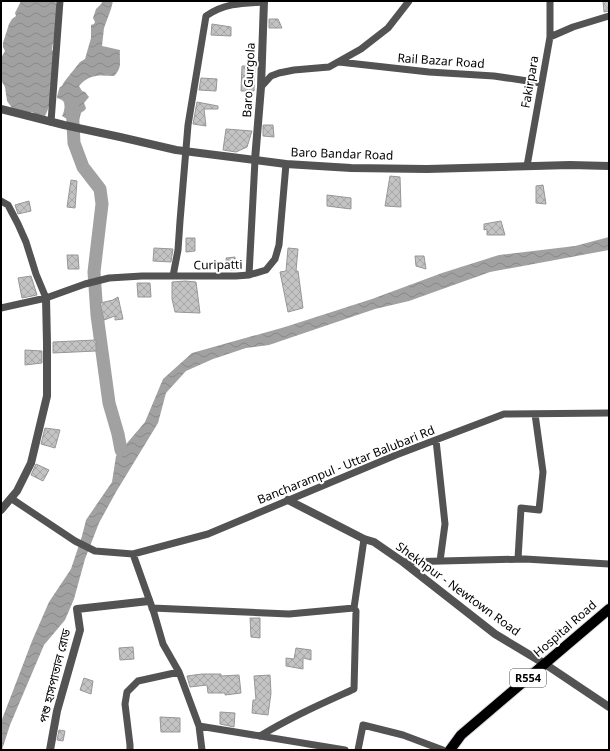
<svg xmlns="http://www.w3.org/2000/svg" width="610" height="751" font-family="'Noto Sans','Noto Sans Bengali',sans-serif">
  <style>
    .water { fill: url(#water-waves) }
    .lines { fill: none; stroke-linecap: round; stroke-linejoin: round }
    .river { stroke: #a1a1a1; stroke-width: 13 }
    .building { fill: url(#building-cross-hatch); stroke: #979797 }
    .primary-casing { stroke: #dbdbdb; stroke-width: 12 }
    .minor { stroke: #535353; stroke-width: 7 }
    .tertiary { stroke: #535353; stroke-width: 8 }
    .primary { stroke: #000; stroke-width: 10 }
    .labels { text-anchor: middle; stroke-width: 4; stroke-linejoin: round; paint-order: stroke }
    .shield { fill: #fff; stroke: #4c4c4c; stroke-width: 1 }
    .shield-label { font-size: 11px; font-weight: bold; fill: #000 }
    .street-label { font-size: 12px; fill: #000; stroke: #fff }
  </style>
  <defs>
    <pattern id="water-waves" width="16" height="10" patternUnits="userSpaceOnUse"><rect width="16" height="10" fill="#a1a1a1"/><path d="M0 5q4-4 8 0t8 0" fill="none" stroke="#898989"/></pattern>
    <pattern id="building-cross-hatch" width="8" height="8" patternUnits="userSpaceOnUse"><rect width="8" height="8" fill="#c3c3c3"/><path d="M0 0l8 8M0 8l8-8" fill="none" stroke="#a6a6a6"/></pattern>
  </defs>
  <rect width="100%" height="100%" fill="#fff"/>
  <path class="water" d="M21,1H55L57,5L55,43H53L52,50L55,52C53,68 53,103 45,116L37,115L32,112H23L12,108L7,101L5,87L1,80V58L5,51L3,47V43L9,24L12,19L16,16L15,13Z
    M102,1H113L111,9L104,28L102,46L120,50C119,61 123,67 114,76C99,75 89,74 79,86L82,91L85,92L89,97L84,103L86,108C85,111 83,111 81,113C80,116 80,119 78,122L71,120L72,118L67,119L62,116C64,113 66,104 63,101C61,99 59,99 57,98C57,97 59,88 60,87L62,86L64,82L80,62L85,59L91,38V25L94,24L95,22L93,18L96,9L102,3Z
    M609,237V250L490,272L409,301L375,309L269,345L246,348L213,359L186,371L166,393L158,423L116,492L99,523L85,559L74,599L65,620L44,645L10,725L2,750H1V722L32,641L49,602L71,569L82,536L86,520L112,482L116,456L145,422L163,379L192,353L285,327L372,299L442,273L499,255L575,246Z"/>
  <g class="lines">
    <path class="river" d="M72,104L74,143L83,167L100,189L102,204L94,272L97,315L109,403L118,434L121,450"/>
  </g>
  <path class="building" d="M603,1H609V11L604,12Z
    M269,19H278L282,28H269Z
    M212,24L231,27V36L211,35Z
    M242,66H255L254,91H241Z
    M201,78L217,79L216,91L199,90Z
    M197,102L218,106V109H204L206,126L193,124Z
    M263,125H273L274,137L263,136Z
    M226,129L252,131L247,147L236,152L223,150Z
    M390,176L400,177L401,207L385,206Z
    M71,180L77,181L75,208L67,207Z
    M543,185L546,204L536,203V186Z
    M327,195L351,198V209L327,206Z
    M29,201L31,211L18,214L15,205Z
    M501,221L505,235H487V229L484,230V224Z
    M186,238H195V251L186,252Z
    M154,248L173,249L171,262L153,261Z
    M288,248L298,249L296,271H298L303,308L288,312L280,272L286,271Z
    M67,255H78L79,269H68Z
    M415,256H424L426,269L416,266Z
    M235,257L236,270H227L226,258Z
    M31,276L37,295L22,298L18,278Z
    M185,281L196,282L200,313L175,312L172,299V282Z
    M137,283H150L151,297H138Z
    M118,297L123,319L115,320V316L104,320L100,303L113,300Z
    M96,340V351L53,353V342Z
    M25,350L42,351V363L25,365Z
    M45,428L60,430L55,448L41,444Z
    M36,464L49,470L43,481L31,475Z
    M250,618H260V638L251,637Z
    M133,647L134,659L120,660L119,648Z
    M296,648L311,650V660L303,658V669L286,666V658L294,659Z
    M202,674H221V676L239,675L241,693L225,695V693H208L207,685L190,687L187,676Z
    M270,675L271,693L268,715L252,713L253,700H256L254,676Z
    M84,678L93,681L91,694L80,690Z
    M220,712L235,713L234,727L220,724Z
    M160,717L180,718V732H161Z
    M59,730L65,731L63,741L57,740Z"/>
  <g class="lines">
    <g class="primary-casing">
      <path id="primary" d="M450,750L461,735L609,609"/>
    </g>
    <path class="minor" d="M550,37L573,27L609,16
      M339,62L429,72L494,76L541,83
      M261,87L271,76L279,73L294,70L329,67L361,49L388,28L409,1
      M51,122L60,1
      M527,166L550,37V1
      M1,201L8,205L18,224L26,242L36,274L46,298
      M249,275L255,160
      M173,276L178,250L180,221L188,125L206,16C224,3 243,3 264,2
      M1,308L46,298L85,284L109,278L142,276H236L249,275L266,270L275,259L279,245L286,164
      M436,440L445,524L440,561
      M12,499L75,541L95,551L133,554L208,534L396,455L504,414L609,413
      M133,554L154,613L163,644L179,672L199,726L202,750
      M518,559L521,508L539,510L543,472L535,414
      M403,562L525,559L609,564
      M152,608L289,614L354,608L364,539
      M199,726L345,750
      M260,736C291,717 321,704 354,689L356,611L354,608
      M130,750V745L125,704L127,692L138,681L179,672
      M358,750L363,725L403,735L443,750"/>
    <path class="tertiary" d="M1,109L64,125L120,137L176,150L255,160L286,164L351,168L427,169L570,165L609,166
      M255,160L261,87L264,1
      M288,500L364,539L374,542L403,562L495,634L545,664L609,707
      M1,510L17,491L31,463L47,396V343L46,298
      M50,750L57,711L80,630L77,609L149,601"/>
    <use href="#primary" class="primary"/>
  </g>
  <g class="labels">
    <rect class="shield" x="510" y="669" width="36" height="18" rx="3"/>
    <g class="shield-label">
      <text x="528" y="682">R554</text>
    </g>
    <g class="street-label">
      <text transform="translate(441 61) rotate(4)" y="4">Rail Bazar Road</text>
      <text transform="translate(249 80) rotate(-87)" y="4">Baro Gurgola</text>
      <text transform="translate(530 82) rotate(-80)" y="4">Fakirpara</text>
      <text transform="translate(342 154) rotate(2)" y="4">Baro Bandar Road</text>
      <text transform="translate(218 265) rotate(-1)" y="4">Curipatti</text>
      <text transform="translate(346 465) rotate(-22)" y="4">Bancharampul - Uttar Balubari Rd</text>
      <text transform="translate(458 589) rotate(36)" y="4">Shekhpur - Newtown Road</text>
      <text transform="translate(565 629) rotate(-41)" y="4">Hospital Road</text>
      <text transform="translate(55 676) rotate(-76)" y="4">পশু হাসপাতাল রোড</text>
    </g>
  </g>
  <rect width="610" height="751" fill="none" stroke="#000000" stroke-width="4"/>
</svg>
